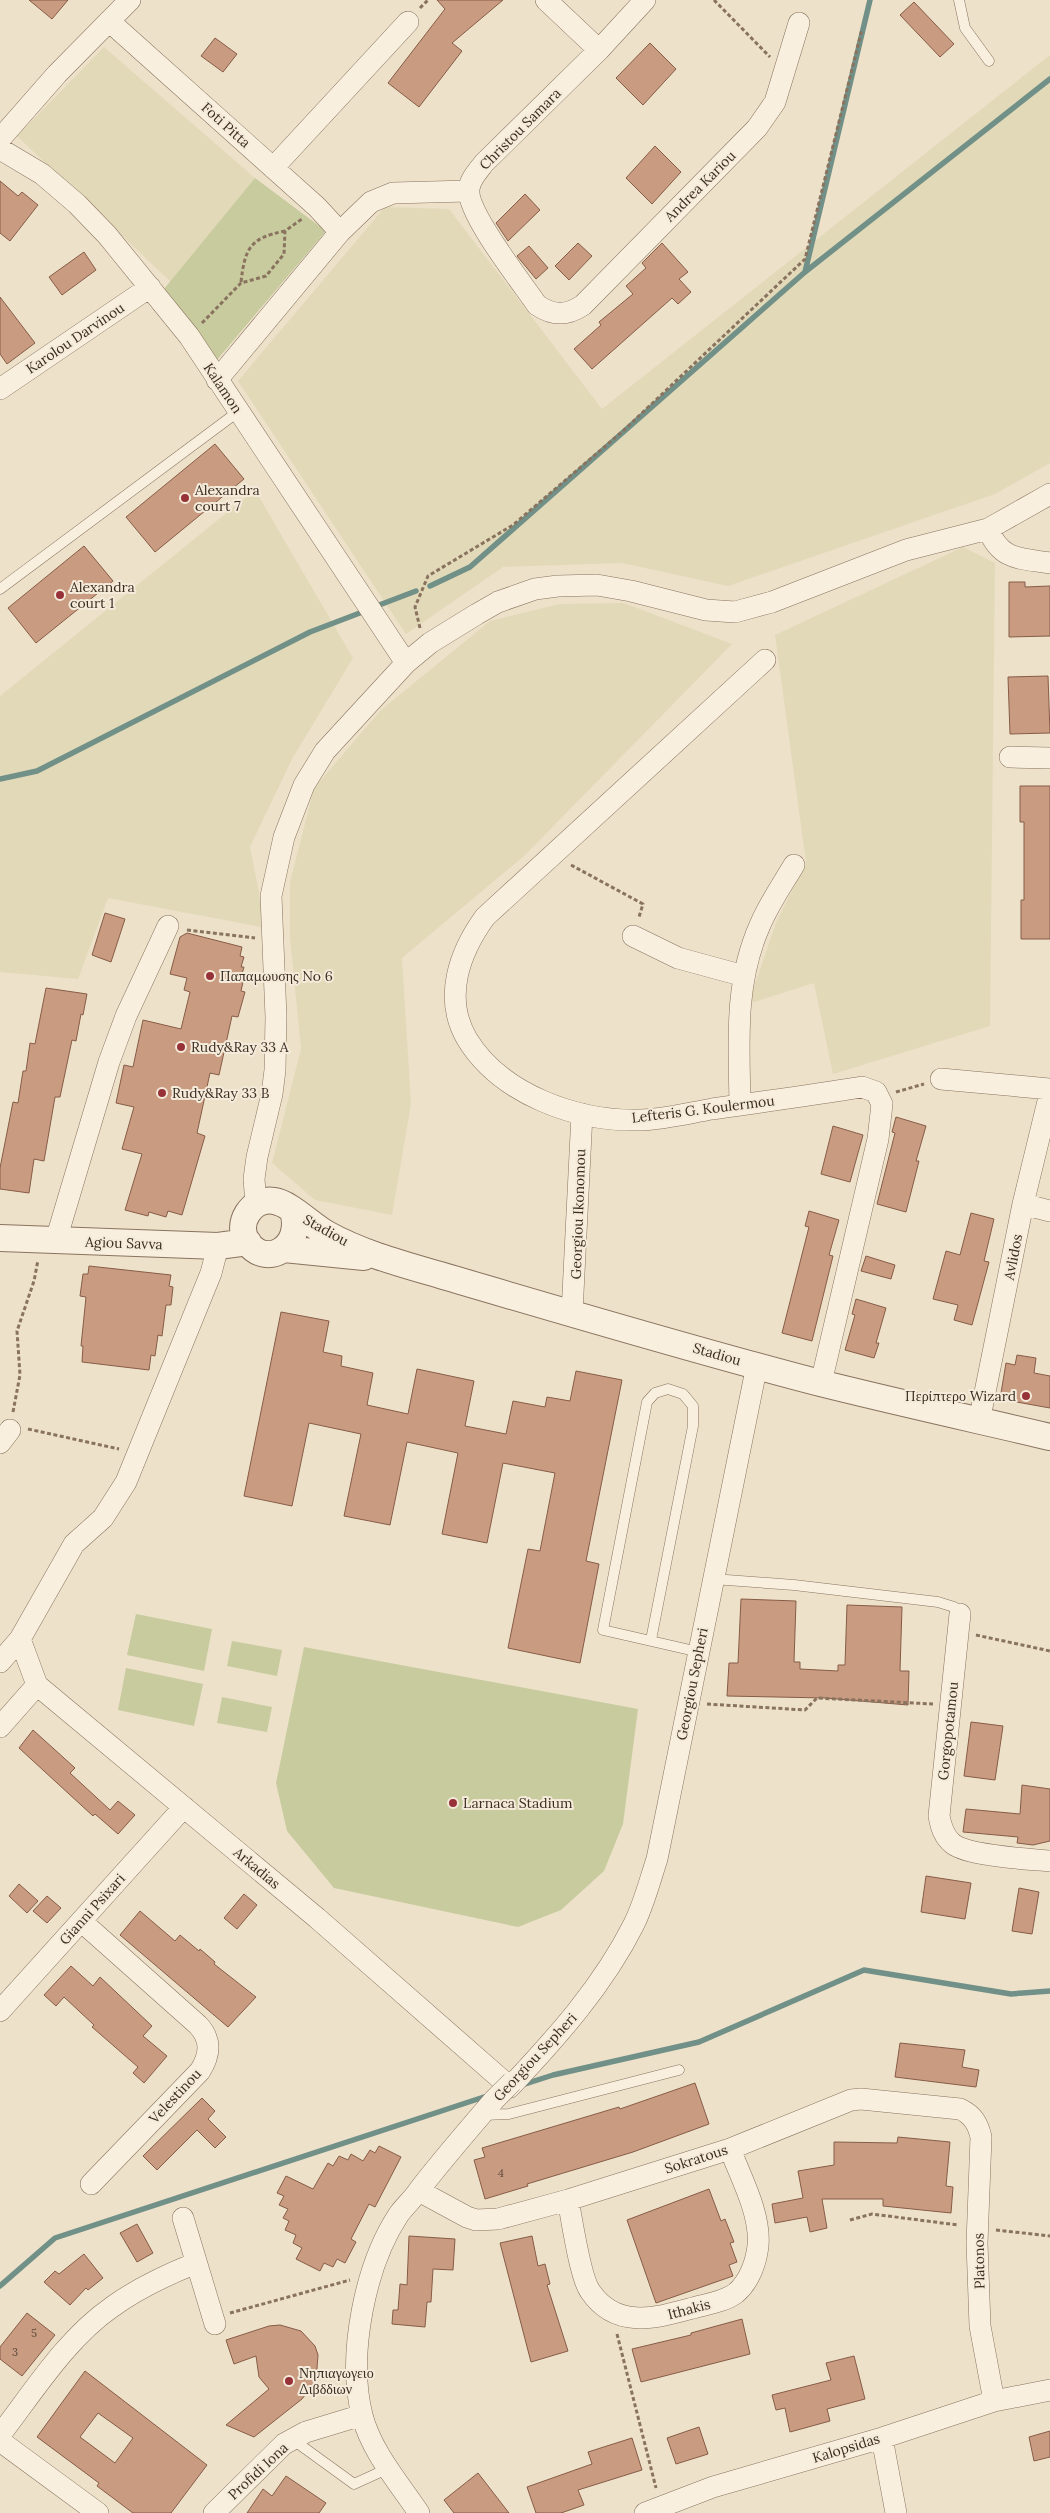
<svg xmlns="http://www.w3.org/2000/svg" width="1050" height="2513" font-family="Lora,serif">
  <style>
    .farmland { fill: #e2d9b8 }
    .green { fill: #c8cb9e }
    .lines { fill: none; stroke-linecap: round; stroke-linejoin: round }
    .stream { stroke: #719087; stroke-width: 5.5 }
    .building { fill: #c99c82; stroke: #875c46; fill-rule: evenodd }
    .service-casing { stroke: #89735f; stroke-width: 11 }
    .minor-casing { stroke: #89735f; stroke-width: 22 }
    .tertiary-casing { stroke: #89735f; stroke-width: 28 }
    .path { stroke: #89735f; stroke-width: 3; stroke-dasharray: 4 2.5; stroke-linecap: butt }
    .service { stroke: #f8efde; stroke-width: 10 }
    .minor { stroke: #f8efde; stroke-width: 21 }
    .tertiary { stroke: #f8efde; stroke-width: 26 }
    .minor-bridge-casing { stroke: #89735f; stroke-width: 22; stroke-linecap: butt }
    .minor-bridge { stroke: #f8efde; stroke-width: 21 }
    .poi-dot { fill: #963238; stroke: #f5ebda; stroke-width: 2 }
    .labels { text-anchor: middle; stroke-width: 4; stroke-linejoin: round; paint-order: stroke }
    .number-label { font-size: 11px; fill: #5e493a }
    .street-label { font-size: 14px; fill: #3b2d22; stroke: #f5ebda }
    .poi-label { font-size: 14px; fill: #3b2d22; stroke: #f5ebda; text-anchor: start }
  </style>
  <rect width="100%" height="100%" fill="#ede1ca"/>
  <path class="farmland" d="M104,47L255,178L171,282L17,136Z
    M1050,55V463L995,494L728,586L622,563L503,567L406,634L238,381L385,207L449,209L602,409Z
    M255,490L353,658L292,759L250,847L266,928L108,898L78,979L0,972V696Z
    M963,547L995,563L990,1026L833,1074L814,983L748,1004L776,923L806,862L775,635Z
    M624,603L732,644L524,856L402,958L411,1104L392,1215L315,1200L272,1163L301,1049L290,938V882L314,788L381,710L490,621L559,604Z"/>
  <path class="green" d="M255,178L326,231L216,361L164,289Z
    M136,1614L212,1629L204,1671L127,1655Z
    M232,1641L282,1650L277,1676L227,1666Z
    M304,1647L638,1709L623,1824L604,1871L561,1910L518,1927L334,1888L287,1831L276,1783Z
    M126,1668L203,1684L194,1726L118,1710Z
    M222,1697L272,1707L267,1732L217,1723Z"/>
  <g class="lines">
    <path class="stream" d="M805,272L870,0
      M430,586L470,567L805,272L1050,79
      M374,607L416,591
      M0,779L37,771L310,632L365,611
      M522,2085L553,2075L699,2042L864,1970L1011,1994L1050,1991
      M0,2286L55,2238L487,2096"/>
  </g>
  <path class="building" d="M29,0H68L52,19Z
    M437,0H503L452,43L462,51L419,107L388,83L445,9Z
    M914,2L954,44L940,57L900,15Z
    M215,38L237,54L223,72L201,56Z
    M650,43L676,69L643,105L616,78Z
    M655,146L681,172L652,204L626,178Z
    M0,181L18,196L22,192L38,205L10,241L0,233Z
    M525,194L540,210L508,241L496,223Z
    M578,243L592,256L569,280L555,266Z
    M662,243L688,272L679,279L691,292L678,304L672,298L592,369L574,349L601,325L599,322L633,294L626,286L646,268L642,263Z
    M529,246L548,268L536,279L517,256Z
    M84,252L96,270L62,295L49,277Z
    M0,297L35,343L7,364L0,354Z
    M215,444L244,479L155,552L126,517Z
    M84,546L113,581L36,643L8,608Z
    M1009,582H1025V587L1050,586V636L1009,637Z
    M1048,676L1050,733L1010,734L1008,677Z
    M1020,786H1050V939H1021V900H1024V822H1020Z
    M105,913L125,919L111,962L92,955Z
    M187,933L242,947L240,956L244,957L241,967H244L240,981L243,982L241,991L245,992L238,1017L232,1016L219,1075L210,1073L197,1133L205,1136L182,1215L168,1211L166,1217L149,1212L148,1216L125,1210L142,1154L122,1149L134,1107L116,1103L124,1065L133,1067L143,1020L181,1029L190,992L184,990L187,978L170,974L180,937Z
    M46,988L87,994L83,1015L81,1014L76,1041L72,1040L60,1097H55L44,1161L34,1159L29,1193L0,1189V1168L13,1102L18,1103L23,1071H26L30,1043L35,1044Z
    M896,1117L926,1126L916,1161H919L906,1212L877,1204L895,1133L892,1132Z
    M833,1126L863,1135L850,1182L821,1174Z
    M809,1211L839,1220L829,1255L833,1256L812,1341L782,1333L809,1227L805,1226Z
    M971,1213L994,1219L984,1261L989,1262L972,1325L954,1320L958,1305L933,1299L946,1251L960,1255Z
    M866,1256L895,1265L891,1279L861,1271Z
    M89,1266L171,1275L169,1286L173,1287L171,1305H166L162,1336L158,1335L155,1356L151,1355L149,1370L82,1362L83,1346H81L86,1297L80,1296L83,1274H88Z
    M856,1299L886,1308L876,1343H879L874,1358L845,1350L855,1315L852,1314Z
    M281,1312L329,1321L323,1352L342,1356L341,1366L373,1373L367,1405L408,1414L417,1369L474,1381L465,1426L506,1434L513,1401L545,1407L547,1397L570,1401L576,1371L622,1380L586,1561L599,1564L580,1663L508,1648L528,1549L540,1551L555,1473L503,1463L487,1543L442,1534L458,1453L407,1442L390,1525L344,1516L361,1434L309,1423L292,1506L244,1496Z
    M1017,1355L1036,1358L1034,1373L1050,1376V1408L1000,1399L1006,1363L1015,1365Z
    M741,1599L796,1601L794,1662H800V1669L838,1671V1665H845L847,1605L902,1607L900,1671H909L908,1705L825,1698L727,1696L729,1663H738Z
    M971,1722L1003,1726L995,1780L964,1776Z
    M33,1730L75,1768L70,1773L110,1810L118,1801L135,1815L118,1834L95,1814L93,1816L19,1748Z
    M1022,1785L1050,1789V1841L1033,1845L1017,1843L1018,1837L963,1832L966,1809L1020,1814Z
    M926,1876L971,1883L965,1919L921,1912Z
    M19,1884L38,1901L27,1913L9,1896Z
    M1019,1888L1039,1892L1032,1934L1012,1931Z
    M244,1894L257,1905L237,1929L224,1918Z
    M47,1896L61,1908L47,1923L33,1911Z
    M140,1911L175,1941L180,1935L199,1951L200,1949L215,1962L214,1964L256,1997L228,2027L120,1935Z
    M71,1966L93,1986L100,1977L152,2026L143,2036L167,2056L144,2083L133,2073L138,2067L92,2027L94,2025L64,1997L56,2006L44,1995Z
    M900,2043L965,2050L962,2067L979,2070L976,2087L895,2077Z
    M695,2083L709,2124L633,2152L527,2184L528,2186L485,2199L474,2160L485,2157L482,2148L619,2107L620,2109Z
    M202,2098L215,2111L208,2119L226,2137L215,2148L197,2130L157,2170L143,2156Z
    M898,2137L950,2142L946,2186L953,2187L951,2213L883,2206V2199H822L827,2228L810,2232L807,2217L775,2223L772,2204L803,2198L798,2171L834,2165V2142L897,2143Z
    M379,2146L401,2157L375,2207L369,2204L351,2239L356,2242L345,2263L337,2259L333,2267L324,2263L320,2271L296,2259L302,2248L293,2243L296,2235L285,2230L289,2221L283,2218L288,2209L279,2205L284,2196L277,2193L286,2176L313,2189L328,2163L333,2166L339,2156L348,2160L351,2154L363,2161L370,2150L375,2153Z
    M709,2189L721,2221L725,2219L734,2242L730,2243L737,2262L729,2265L733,2276L656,2303L627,2220Z
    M137,2224L153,2253L137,2262L120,2233Z
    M409,2236L455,2239L453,2270L433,2269L431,2302H427L425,2327L392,2324L393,2310H398L400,2284L407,2285Z
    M532,2236L538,2266L545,2264L550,2284L547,2285L568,2351L531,2362L500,2243Z
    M84,2254L103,2278L88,2290L86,2288L70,2305L44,2282L55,2271L59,2274Z
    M27,2313L55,2335L22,2376L0,2359V2347Z
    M742,2319L750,2354L641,2382L632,2349L691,2335V2333Z
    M280,2325L301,2331L315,2346L318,2355L316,2381L302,2399L254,2437L226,2425L269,2389L259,2377L256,2356L234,2364L226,2340L269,2326Z
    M854,2356L865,2399L827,2409L830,2421L790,2432L785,2408L776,2410L772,2395L831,2380L826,2363Z
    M85,2371L207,2465L171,2513H133L97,2486L99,2483L37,2437ZM98,2413L133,2438L115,2463L80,2437Z
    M699,2427L708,2454L676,2464L667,2438Z
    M1050,2431V2457L1034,2461L1029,2437Z
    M632,2438L642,2470L578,2490L584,2505L561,2513H536L527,2487L592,2464L588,2452Z
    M478,2473L509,2513H454L444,2500Z
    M286,2476L326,2503L319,2513H247L263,2489L272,2496Z"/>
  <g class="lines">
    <g class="service-casing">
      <path id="service" d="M959,0L965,28L989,61
        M0,589L239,411
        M713,1579L794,1585L938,1602L954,1607L960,1614
        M651,1640L693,1426V1406L683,1394L668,1389L655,1393L647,1402L603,1630L699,1652
        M483,2115L509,2114L679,2070
        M292,2439L354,2484L389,2468"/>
    </g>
    <g class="minor-casing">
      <path id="minor" d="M546,0L599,50
        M645,0L599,50L484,163C478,171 470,179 469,189C466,212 522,283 537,305C553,316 567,316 583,305L757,128L775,102L799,23
        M109,21L317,207L340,232
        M0,139L57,74L130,0
        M0,149L42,174L77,204L107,235L189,336L406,663
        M273,168L408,22
        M217,380L340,232L371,202L393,193L468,191
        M0,389L150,287
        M988,529C1001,561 1020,558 1050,563
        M765,660L485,917C459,953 443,998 467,1039C501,1095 578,1122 641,1120C665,1119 689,1113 712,1109C762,1102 812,1095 862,1087L876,1092L882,1104L878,1139L821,1383
        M1010,757L1050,758
        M633,936L678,958L744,976
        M941,1079L1050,1089
        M740,1105C739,1043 734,983 760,925C769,904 782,885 794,865
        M256,1204L254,1179L257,1157L272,1094L275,1070L276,1017L271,896L284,837L304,785L325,751L406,663L430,643L477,614L498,602L535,589L558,586L597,585L631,591L706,610L735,612L772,602L906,550L988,529L1050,494
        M1023,1204L1050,1211
        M56,1240L109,1062L126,1016L168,926
        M572,1313L582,1114
        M979,1422L1023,1204L1050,1093
        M0,1443L10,1430
        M960,1614L939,1816C941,1827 944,1837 953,1844C969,1856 1028,1859 1050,1861
        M20,1639L37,1685L317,1918L510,2087
        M0,1662L20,1639L74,1544L103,1518L126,1482L211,1273L218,1246
        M0,1727L37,1685
        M81,1921L198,2025C212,2040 210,2055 200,2071L91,2184
        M0,2011L184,1807
        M512,2082L510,2087C557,2037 603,1986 634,1924C644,1904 650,1880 657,1859L757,1365
        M419,2191L467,2217L476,2220L498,2219L568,2200L730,2149L851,2100L861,2099L960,2109C973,2115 978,2124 981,2137L977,2243L980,2326L994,2401
        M568,2200C572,2220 580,2277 590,2291C616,2330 656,2318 693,2308C707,2304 724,2302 736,2293C749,2282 756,2263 758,2246C761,2214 741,2178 730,2149
        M183,2218L215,2324
        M0,2435C34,2391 66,2339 112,2307C138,2288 166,2275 196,2263
        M882,2438L896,2513
        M0,2441L98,2513
        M214,2513L284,2444L306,2432L362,2415
        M419,2513C399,2483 371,2451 362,2415C347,2355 365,2265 399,2214C405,2206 413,2199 419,2190C443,2159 468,2130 494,2100
        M645,2513L713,2487L882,2438L994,2401L1050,2390"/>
    </g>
    <g class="tertiary-casing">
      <path id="tertiary" d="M293,1211C304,1248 266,1268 248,1243C234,1224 252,1197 274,1201C290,1203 312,1226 327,1234C361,1253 402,1264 440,1275C566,1312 693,1350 820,1383C896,1402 973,1419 1050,1437
        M0,1238L218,1246L248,1242
        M284,1249L364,1257"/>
    </g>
    <path class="path" d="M714,0L770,57
      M420,8L428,0
      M241,282C245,248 250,238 285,231
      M202,323L241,283L266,276L284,254L285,231L302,219
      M420,628L415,607L428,576L513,525L623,431L805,259L862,29
      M571,865L643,904L639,917
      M187,930L255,938
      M896,1092L924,1084
      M13,1412L20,1375L17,1331L34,1281L38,1260
      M28,1429L119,1449
      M976,1635L1050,1651
      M707,1704L805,1710L817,1698L933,1704
      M850,2220L872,2214L958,2225
      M996,2230L1050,2236
      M230,2313L350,2280
      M617,2334L656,2488"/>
    <use href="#service" class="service"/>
    <use href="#minor" class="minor"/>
    <use href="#tertiary" class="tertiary"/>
    <g class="minor-bridge-casing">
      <path id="minor-bridge" d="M494,2100L512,2082"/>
    </g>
    <use href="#minor-bridge" class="minor-bridge"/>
  </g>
  <g class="poi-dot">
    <circle cx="185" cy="498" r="5"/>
    <circle cx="60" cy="595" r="5"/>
    <circle cx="210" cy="976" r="5"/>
    <circle cx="181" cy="1047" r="5"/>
    <circle cx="162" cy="1093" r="5"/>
    <circle cx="1026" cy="1396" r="5"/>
    <circle cx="453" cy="1803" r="5"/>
    <circle cx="289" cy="2381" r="5"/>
  </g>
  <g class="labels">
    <g class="number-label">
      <text x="501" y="2177">4</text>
      <text x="34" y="2337">5</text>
      <text x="15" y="2356">3</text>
    </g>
    <g class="street-label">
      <text transform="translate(226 125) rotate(42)" y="5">Foti Pitta</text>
      <text transform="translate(520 129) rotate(-45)" y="5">Christou Samara</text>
      <text transform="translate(700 186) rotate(-45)" y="5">Andrea Kariou</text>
      <text transform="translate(75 338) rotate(-34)" y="5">Karolou Darvinou</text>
      <text transform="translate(223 388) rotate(56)" y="5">Kalamon</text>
      <text transform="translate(703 1109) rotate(-7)" y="5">Lefteris G. Koulermou</text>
      <text transform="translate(578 1214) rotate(-88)" y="5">Georgiou Ikonomou</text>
      <text transform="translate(326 1230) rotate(29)" y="5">Stadiou</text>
      <text transform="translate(124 1243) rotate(2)" y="5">Agiou Savva</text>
      <text transform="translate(1013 1257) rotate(-79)" y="5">Avlidos</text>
      <text transform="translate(717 1354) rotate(16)" y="5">Stadiou</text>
      <text transform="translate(692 1684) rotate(-79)" y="5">Georgiou Sepheri</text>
      <text transform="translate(948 1731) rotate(-84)" y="5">Gorgopotamou</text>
      <text transform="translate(257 1868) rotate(40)" y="5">Arkadias</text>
      <text transform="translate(92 1909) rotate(-48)" y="5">Gianni Psixari</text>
      <text transform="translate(535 2057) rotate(-47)" y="5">Georgiou Sepheri</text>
      <text transform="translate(175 2096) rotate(-47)" y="5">Velestinou</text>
      <text transform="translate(696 2159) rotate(-18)" y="5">Sokratous</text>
      <text transform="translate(979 2261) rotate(-91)" y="5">Platonos</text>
      <text transform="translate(689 2309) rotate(-15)" y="5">Ithakis</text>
      <text transform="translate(846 2448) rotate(-17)" y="5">Kalopsidas</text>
      <text transform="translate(258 2471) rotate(-43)" y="5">Profidi Iona</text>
    </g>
    <g class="poi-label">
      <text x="195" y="495">Alexandra<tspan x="195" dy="16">court 7</tspan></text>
      <text x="70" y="592">Alexandra<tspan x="70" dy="16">court 1</tspan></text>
      <text x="220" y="981">Παπαμωυσης No 6</text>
      <text x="191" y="1052">Rudy&amp;Ray 33 A</text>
      <text x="172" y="1098">Rudy&amp;Ray 33 B</text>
      <text x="1016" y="1401" text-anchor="end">Περίπτερο Wizard</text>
      <text x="463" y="1808">Larnaca Stadium</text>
      <text x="299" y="2378">Νηπιαγωγειο<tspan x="299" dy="16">Διβδδιων</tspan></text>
    </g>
  </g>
</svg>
